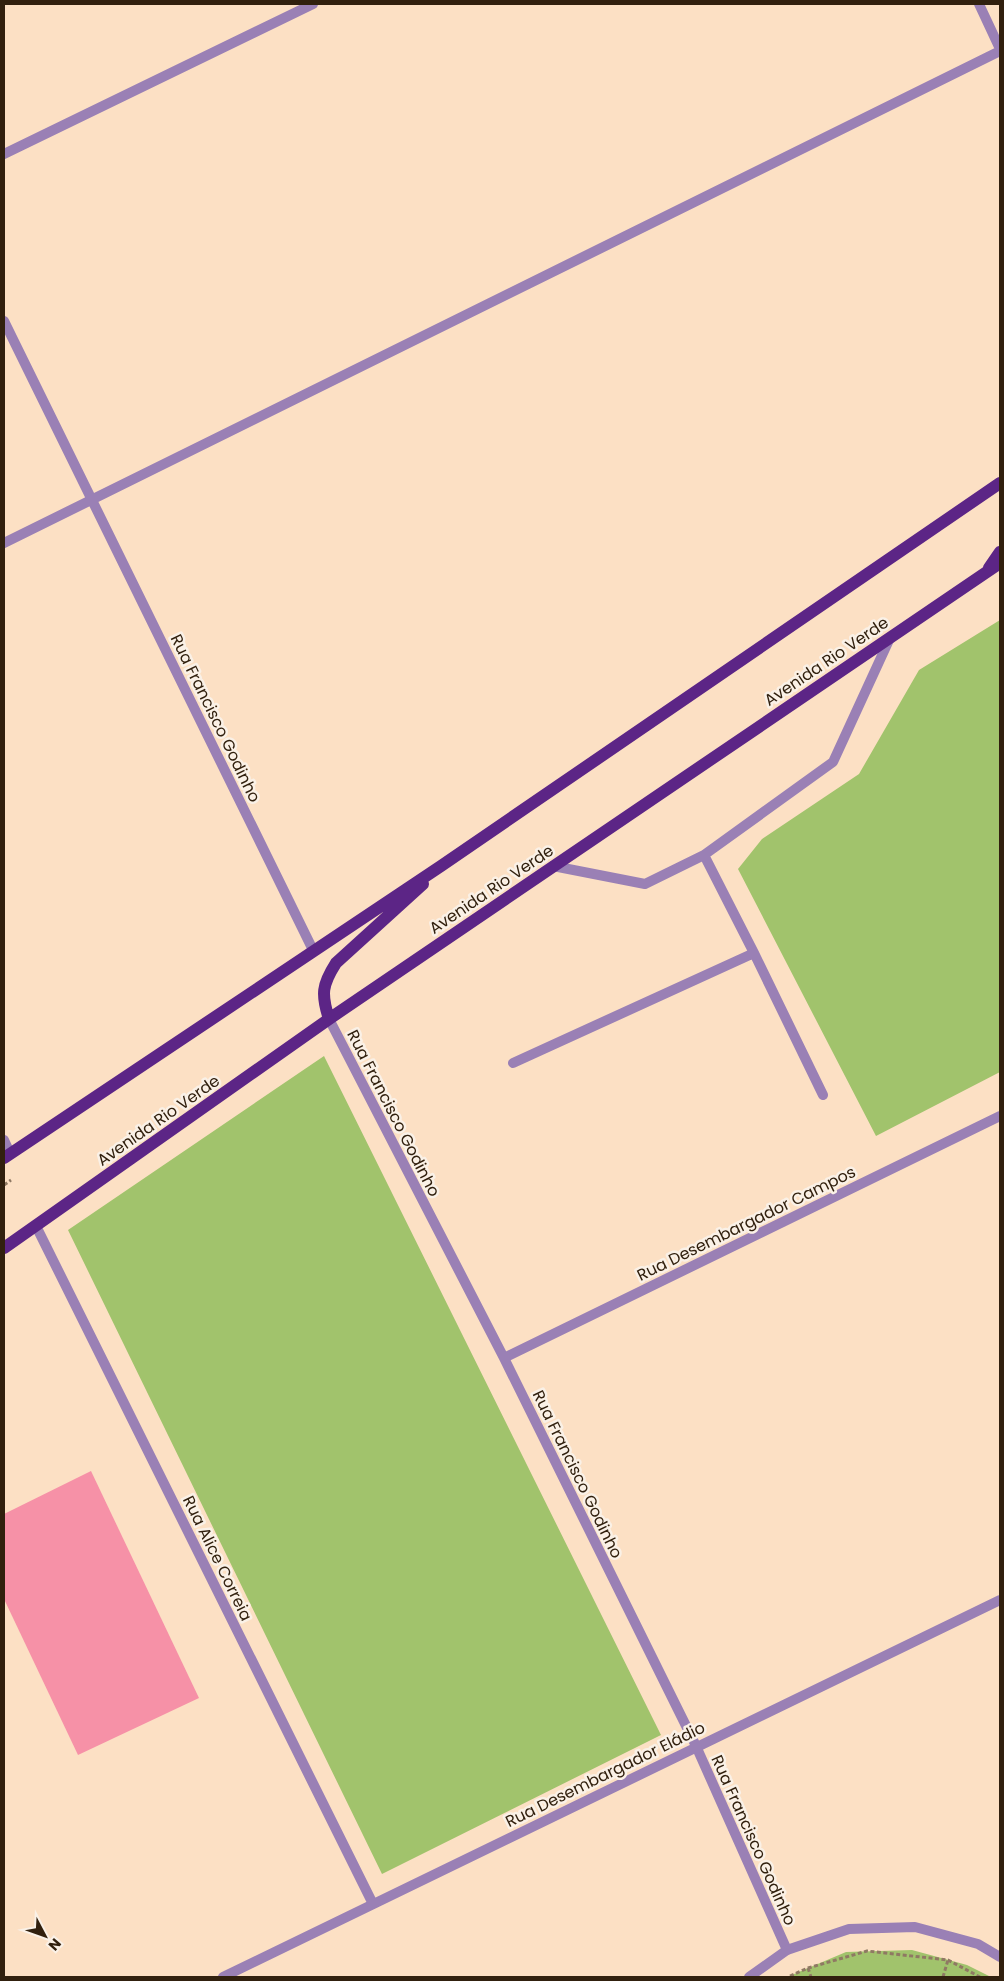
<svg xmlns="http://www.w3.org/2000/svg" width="1004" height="1981" font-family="Poppins,sans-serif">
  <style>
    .green { fill: #a1c36c }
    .building { fill: #f691a7 }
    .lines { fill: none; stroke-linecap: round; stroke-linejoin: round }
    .path { stroke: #8f7963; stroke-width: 3; stroke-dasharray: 4 2.5; stroke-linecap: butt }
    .service { stroke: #9a80b5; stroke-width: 10 }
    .minor { stroke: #9a80b5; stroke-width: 10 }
    .tertiary { stroke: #9a80b5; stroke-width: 10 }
    .primary { stroke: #5c2586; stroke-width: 12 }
    .labels { text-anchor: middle; stroke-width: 5; stroke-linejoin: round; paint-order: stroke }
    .street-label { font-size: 16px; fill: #31200e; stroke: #faf1e7 }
  </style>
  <rect width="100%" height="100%" fill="#fce0c4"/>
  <path class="green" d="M1000,620V1072L876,1136L738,869L762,839L859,774L919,670Z
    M324,1056L661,1735L382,1874L68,1230Z
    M912,1950L967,1965L991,1977H787L846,1952Z"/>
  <path class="building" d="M91,1471L199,1698L78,1755L4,1599V1514Z"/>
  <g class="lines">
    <path class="path" d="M4,1185L11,1180
      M808,1968L811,1977
      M790,1976L808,1968L867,1951L948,1960L980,1977
      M943,1977L948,1960"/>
    <path class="service" d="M704,855L754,953L823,1095
      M553,866L645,884L704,855L833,762L890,638
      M513,1063L754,953"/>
    <path class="minor" d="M979,4L1000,49
      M4,154L313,4
      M4,321L313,950
      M4,543L1000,51
      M329,1019L504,1358L696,1746L787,1950
      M4,1140L10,1153
      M36,1226L373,1904
      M504,1358L1000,1116
      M223,1977L1000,1600"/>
    <path class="tertiary" d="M749,1977L787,1950L849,1929L915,1927L978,1944L1000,1957"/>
    <path class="primary" d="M989,568L1000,552
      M329,1019C321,994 322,985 336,963L423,884
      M4,1158L441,866L1000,483
      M4,1248L329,1019L1000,563"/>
  </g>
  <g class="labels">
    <g class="street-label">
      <text transform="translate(826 661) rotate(-34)" y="6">Avenida Rio Verde</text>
      <text transform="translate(216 718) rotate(64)" y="6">Rua Francisco Godinho</text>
      <text transform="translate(491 889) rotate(-34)" y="6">Avenida Rio Verde</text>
      <text transform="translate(394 1113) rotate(63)" y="6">Rua Francisco Godinho</text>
      <text transform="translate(158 1120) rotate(-35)" y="6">Avenida Rio Verde</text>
      <text transform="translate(746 1223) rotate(-26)" y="6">Rua Desembargador Campos</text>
      <text transform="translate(578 1474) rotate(64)" y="6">Rua Francisco Godinho</text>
      <text transform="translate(218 1558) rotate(64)" y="6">Rua Alice Correia</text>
      <text transform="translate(605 1774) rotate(-26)" y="6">Rua Desembargador Eládio</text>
      <text transform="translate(754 1840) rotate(66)" y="6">Rua Francisco Godinho</text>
    </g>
  </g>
  <rect width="1004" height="1981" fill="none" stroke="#31200e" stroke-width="10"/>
  <g transform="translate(45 1936) rotate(131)" stroke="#faf1e7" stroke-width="4" paint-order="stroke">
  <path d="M0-4L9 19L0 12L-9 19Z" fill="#31200e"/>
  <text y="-8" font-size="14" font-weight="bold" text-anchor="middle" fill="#31200e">N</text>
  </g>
</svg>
